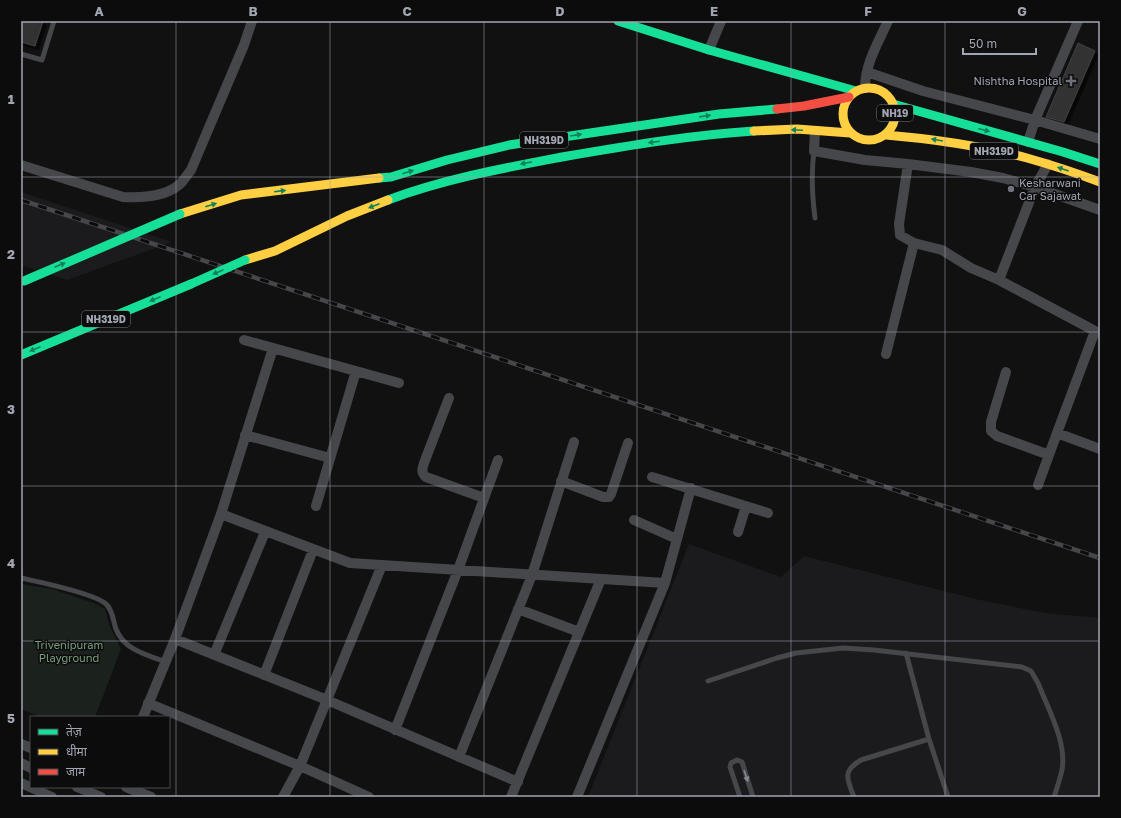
<svg xmlns="http://www.w3.org/2000/svg" width="1121" height="818" font-family="'Golos Text','Noto Sans Devanagari',sans-serif">
  <style>
    .built { fill: #1b1b1d }
    .green { fill: #1b211c }
    .building { fill: #303032; stroke: #404145; filter: url(#shadow) }
    .lines { fill: none; stroke-linecap: round; stroke-linejoin: round }
    .lane { stroke: #46474a; stroke-width: 5 }
    .street { stroke: #46474a; stroke-width: 10 }
    .fast { stroke: #16e098; stroke-width: 9 }
    .slow { stroke: #ffcf43; stroke-width: 9 }
    .jam { stroke: #f24e42; stroke-width: 9 }
    .rail-casing { stroke: #46474a; stroke-width: 4.5 }
    .rail { stroke: #0c0c0d; stroke-width: 3; stroke-dasharray: 9; stroke-linecap: butt }
    .fast-bridge { stroke: #16e098; stroke-width: 9 }
    .oneway { fill: #128159 }
    .oneway2 { fill: #868a94 }
    .grid { fill: none; stroke: #a2a6b3; stroke-width: 1; stroke-opacity: 0.55 }
    .poi-dot { fill: #6f727a; stroke: #0c0c0d; stroke-width: 1.5 }
    .labels { text-anchor: middle; stroke-width: 3; stroke-linejoin: round; paint-order: stroke }
    .shield { fill: #0c0c0d; stroke: #757881; stroke-width: 1 }
    .shield-label { font-size: 10px; font-weight: bold; fill: #a2a6b3 }
    .poi-label { font-size: 11px; fill: #a2a6b3; stroke: #0c0c0d; text-anchor: end }
    .park-label { font-size: 11px; fill: #799e7d; stroke: #0c0c0d }
    .neatline { fill: none; stroke: #a2a6b3; stroke-width: 1.5 }
    .grid-label { font-size: 13px; text-anchor: middle; font-weight: bold; fill: #a2a6b3 }
  </style>
  <defs>
    <filter id="shadow"><feDropShadow dx="3.5" dy="3.5" stdDeviation="0" flood-color="#0009"/></filter>
  </defs>
  <rect width="100%" height="100%" fill="#111"/>
  <path class="built" d="M21,192L172,242L67,280L21,265Z
    M689,544L781,577L804,556L980,600L1045,613L1100,618V797H588Z"/>
  <path class="green" d="M21,584L52,589L94,603L105,609L110,627L121,649L95,717H41L21,709Z"/>
  <path class="building" d="M21,21H43L35,46L21,42Z
    M1078,43L1095,51L1064,122L1046,117Z"/>
  <g class="lines">
    <path class="lane" d="M21,54L42,60L54,21
      M814,151C811,174 812,195 815,218
      M21,578C39,582 94,593 106,604C113,610 113,621 116,629C124,650 147,655 166,662
      M906,653L929,739L948,797
      M708,681L777,658L796,653L843,648L874,650L1022,667L1031,671L1038,683C1048,709 1067,742 1062,770C1060,779 1057,788 1054,797
      M740,797L730,767L731,763L737,760L742,762L753,797
      M854,797C847,779 842,771 861,760L929,739"/>
    <path class="street" d="M709,50L721,21
      M867,72L923,91L1035,120L1100,139
      M865,88C865,64 878,43 888,21
      M815,131L814,151L865,160L908,164L971,172L1003,178L1035,187L1100,210
      M1028,142L1035,120L1078,21
      M908,164L899,224L900,235L914,243L942,250L971,268L999,280L1095,331L1057,433L1100,449
      M21,165L123,197C142,198 168,197 182,182C185,178 188,174 191,170L244,45L252,21
      M999,280L1035,187L1048,164
      M244,340L399,383
      M886,354L914,243
      M1006,372L991,422V431L997,436L1049,455
      M449,398L424,463C422,469 421,473 426,477L484,498
      M245,435L330,458
      M652,477L768,513
      M561,481L603,497H609L611,494L628,443
      M1038,485L1057,433
      M316,506L356,371
      M221,514L273,348
      M634,520L677,539
      M738,532L746,506
      M518,609L579,632
      M175,639L327,700L518,782
      M214,655L265,532
      M264,675L313,550
      M148,703L300,766L369,797
      M143,717L175,639L221,514L350,563L665,583
      M395,730L458,570L498,460
      M21,744L31,748
      M459,757L532,575L574,442
      M21,763L31,768
      M21,783L52,797
      M77,787L101,797
      M126,787L151,797
      M283,797L300,766L382,565
      M511,797L601,579
      M577,797L665,583L691,488"/>
    <path class="fast" d="M618,21L709,50L856,91
      M893,104L1063,152L1100,164
      M379,178L391,177L447,160L509,145L719,114L777,109
      M388,200C444,179 504,168 562,157C626,146 690,135 754,131
      M21,355L191,284"/>
    <path class="slow" d="M843 114a26 26 0 1 1 52 0a26 26 0 1 1-52 0Z
      M754,131L797,129L850,133
      M886,135C934,139 981,146 1027,158C1052,165 1076,173 1100,182
      M180,214L241,195L379,178
      M245,260L275,251L347,216L388,200"/>
    <path class="jam" d="M777,109L804,106L849,97"/>
    <g class="rail-casing">
      <path id="rail" d="M21,200L1100,558"/>
    </g>
    <use href="#rail" class="rail"/>
    <path class="fast-bridge" d="M24,281L180,214
      M191,284L245,260"/>
  </g>
  <defs><path id="oneway-solid" d="M-6-.8H1V-3.2L6.5 0L1 3.2V.8H-6Z"/></defs>
  <g class="oneway">
    <use href="#oneway-solid" transform="translate(705 116) rotate(-8)"/>
    <use href="#oneway-solid" transform="translate(797 130) rotate(-178)"/>
    <use href="#oneway-solid" transform="translate(984 130) rotate(15)"/>
    <use href="#oneway-solid" transform="translate(576 135) rotate(-9)"/>
    <use href="#oneway-solid" transform="translate(937 140) rotate(-170)"/>
    <use href="#oneway-solid" transform="translate(654 142) rotate(173)"/>
    <use href="#oneway-solid" transform="translate(526 163) rotate(169)"/>
    <use href="#oneway-solid" transform="translate(1063 169) rotate(-161)"/>
    <use href="#oneway-solid" transform="translate(408 172) rotate(-17)"/>
    <use href="#oneway-solid" transform="translate(280 191) rotate(-7)"/>
    <use href="#oneway-solid" transform="translate(211 205) rotate(-17)"/>
    <use href="#oneway-solid" transform="translate(374 206) rotate(159)"/>
    <use href="#oneway-solid" transform="translate(60 265) rotate(-23)"/>
    <use href="#oneway-solid" transform="translate(218 272) rotate(157)"/>
    <use href="#oneway-solid" transform="translate(155 299) rotate(157)"/>
    <use href="#oneway-solid" transform="translate(35 349) rotate(157)"/>
  </g>
  <use class="oneway2" href="#oneway-solid" transform="translate(746 776) rotate(71)"/>
  <path class="grid" d="M176,21V797M330,21V797M484,21V797M637,21V797M791,21V797M945,21V797M21,177H1100M21,332H1100M21,486H1100M21,641H1100"/>
  <g class="poi-dot">
    <path d="M1069 75h4v4h4v4h-4v4h-4v-4h-4v-4h4z"/>
    <circle cx="1011" cy="189" r="4"/>
  </g>
  <g class="labels">
    <g class="shield">
      <rect x="877" y="105" width="36" height="16" rx="3"/>
      <rect x="520" y="132" width="48" height="16" rx="3"/>
      <rect x="970" y="143" width="48" height="16" rx="3"/>
      <rect x="82" y="311" width="48" height="16" rx="3"/>
    </g>
    <g class="shield-label">
      <text x="895" y="117">NH19</text>
      <text x="544" y="144">NH319D</text>
      <text x="994" y="155">NH319D</text>
      <text x="106" y="323">NH319D</text>
    </g>
    <g class="poi-label">
      <text x="1062" y="85">Nishtha Hospital</text>
      <text x="1019" y="187" text-anchor="start">Kesharwani<tspan x="1019" dy="13">Car Sajawat</tspan></text>
    </g>
    <g class="park-label">
      <text x="69" y="649">Trivenipuram<tspan x="69" dy="13">Playground</tspan></text>
    </g>
  </g>
  <rect width="1121" height="818" fill="none" stroke="#0c0c0d" stroke-width="44"/>
  <rect x="30" y="716" width="140" height="72" fill="#0c0c0d" stroke="#484a4f"/>
  <rect x="38" y="729" width="20" height="6" fill="#16e098" stroke="#484a4f"/>
  <text x="66" y="736" font-size="12" fill="#a2a6b3">तेज़</text>
  <rect x="38" y="749" width="20" height="6" fill="#ffcf43" stroke="#484a4f"/>
  <text x="66" y="756" font-size="12" fill="#a2a6b3">धीमा</text>
  <rect x="38" y="769" width="20" height="6" fill="#f24e42" stroke="#484a4f"/>
  <text x="66" y="776" font-size="12" fill="#a2a6b3">जाम</text>
  <path d="M963 48v6h73v-6" fill="none" stroke="#a2a6b3" stroke-width="2"/>
  <text x="969" y="48" font-size="12" fill="#a2a6b3" stroke="#0c0c0d" stroke-width="3" paint-order="stroke">50 m</text>
  <rect x="22" y="22" width="1077" height="774" class="neatline"/>
  <g class="grid-label">
    <text x="99" y="16">A</text>
    <text x="253" y="16">B</text>
    <text x="407" y="16">C</text>
    <text x="560" y="16">D</text>
    <text x="714" y="16">E</text>
    <text x="868" y="16">F</text>
    <text x="1022" y="16">G</text>
    <text x="11" y="104">1</text>
    <text x="11" y="259">2</text>
    <text x="11" y="414">3</text>
    <text x="11" y="568">4</text>
    <text x="11" y="723">5</text>
  </g>
</svg>
